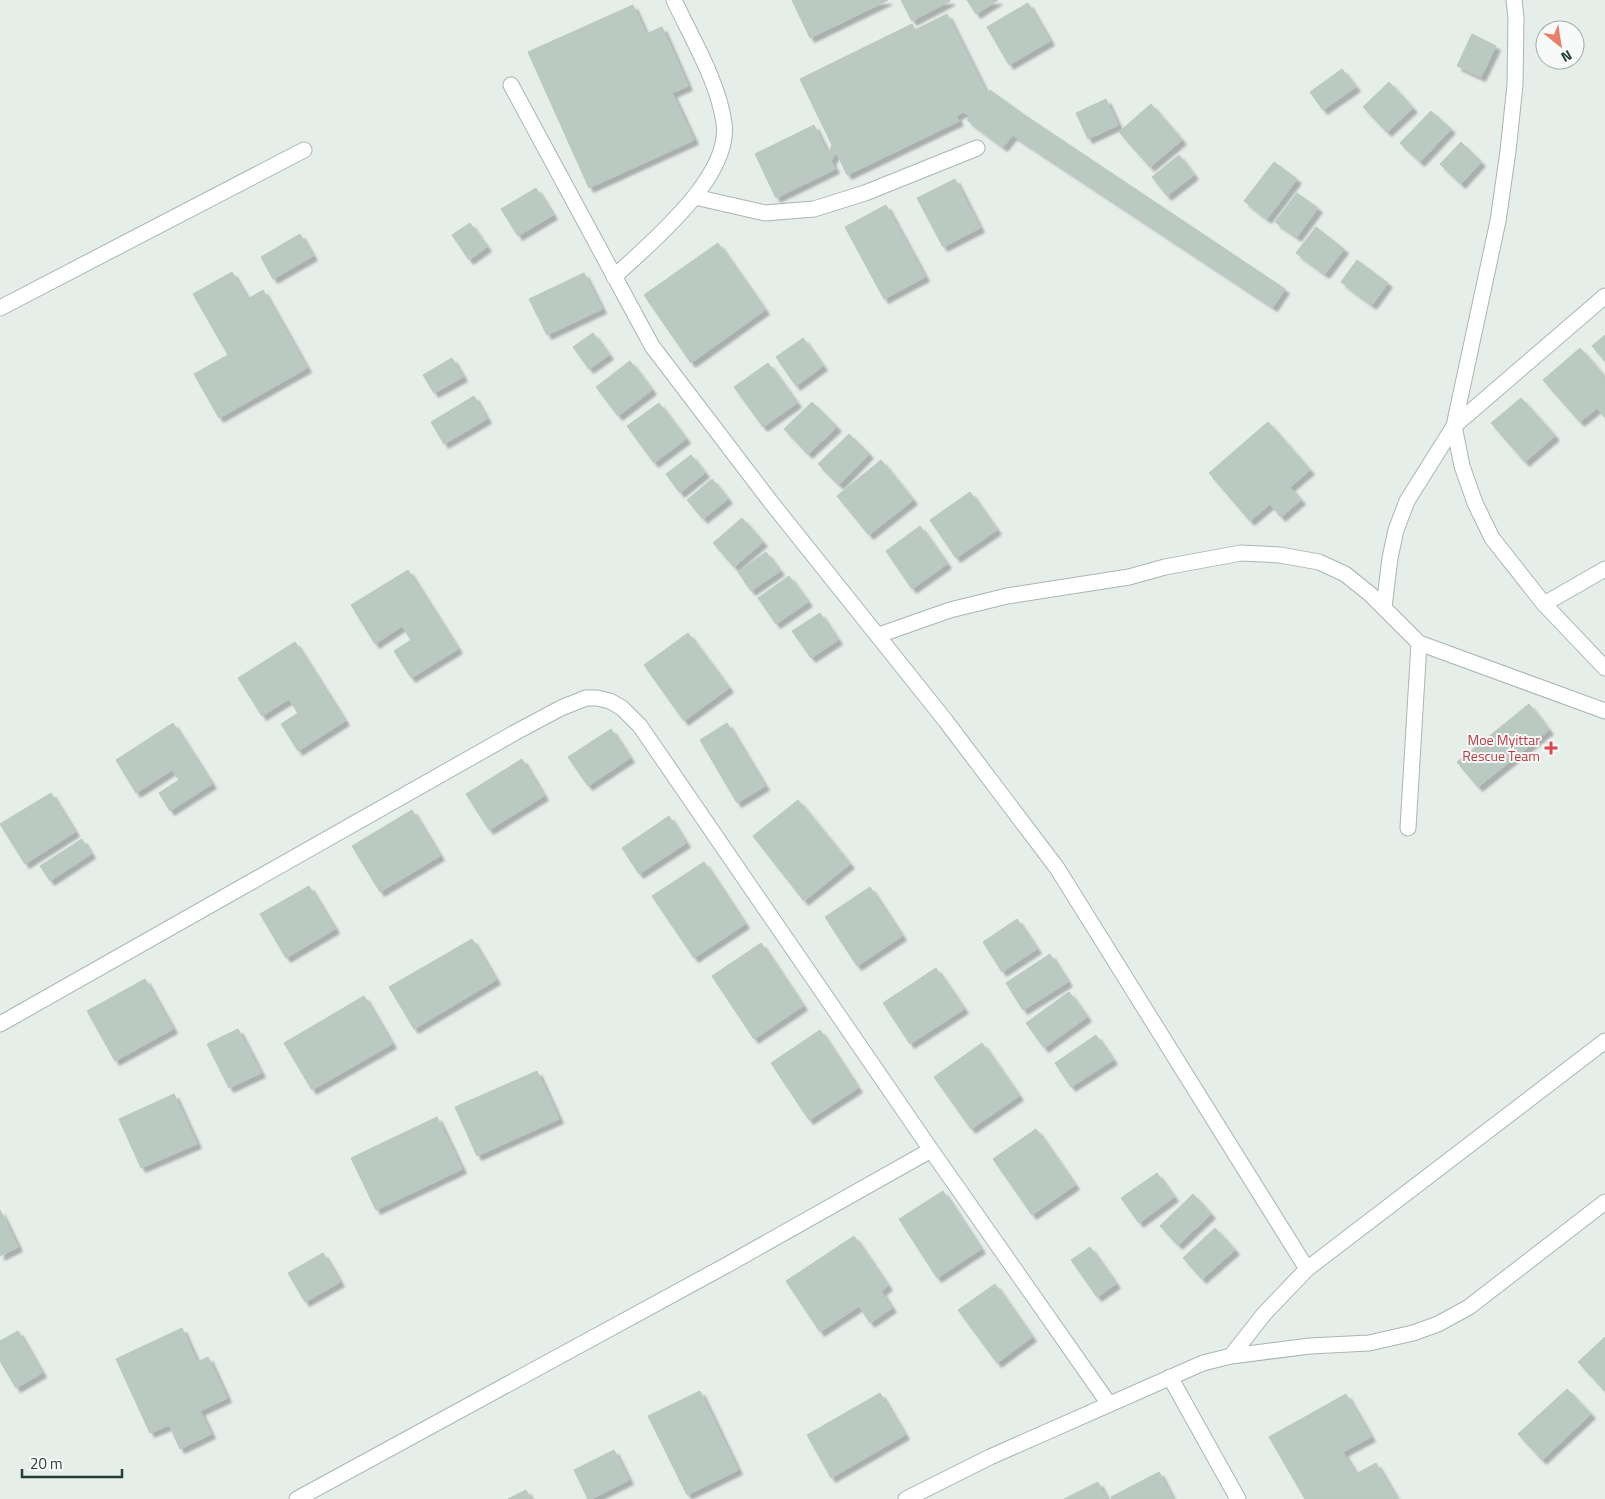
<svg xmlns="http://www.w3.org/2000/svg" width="1605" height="1499" font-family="'Titillium Web',sans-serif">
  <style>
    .building { fill: #bbc9c3; stroke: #b9c7c0; filter: url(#shadow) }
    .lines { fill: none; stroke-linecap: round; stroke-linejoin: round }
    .lane-casing { stroke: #a9b6b0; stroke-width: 17 }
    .street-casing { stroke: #a9b6b0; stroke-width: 17 }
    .lane { stroke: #fff; stroke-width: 15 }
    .street { stroke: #fff; stroke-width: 15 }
    .health-dot { fill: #e0444e; stroke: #f7faf8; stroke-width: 2 }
    .labels { text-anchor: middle; stroke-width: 4; stroke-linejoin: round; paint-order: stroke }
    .health-label { font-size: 14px; fill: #be3a42; stroke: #f7faf8; text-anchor: end }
  </style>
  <defs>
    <filter id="shadow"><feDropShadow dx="4.5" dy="4.5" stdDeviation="1" flood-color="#0004"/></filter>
  </defs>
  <rect width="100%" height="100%" fill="#e6eeea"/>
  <path class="building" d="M792,0H888L810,38Z
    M901,0H950V1L912,21Z
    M967,0H998L976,14Z
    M1028,3L1050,41L1009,65L987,27Z
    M633,5L646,34L662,27L688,86L672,93L694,140L589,188L528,52Z
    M947,14L987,94L990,90L1026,116L1285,289L1273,307L1013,135L1003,147L967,120L970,116L963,112L956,116L959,121L847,175L836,152L831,161L835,169L776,198L755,154L814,125L828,154L832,145L800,79L912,24L915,30Z
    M1472,34L1496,46L1481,77L1457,66Z
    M1342,69L1356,87L1323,110L1310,92Z
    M1389,82L1413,108L1387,132L1363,107Z
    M1106,99L1118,125L1088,139L1076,113Z
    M1151,104L1182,140L1150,167L1119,132Z
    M1431,111L1451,129L1420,162L1400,143Z
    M1461,142L1481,162L1461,184L1440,164Z
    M1179,155L1194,175L1167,196L1152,177Z
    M1274,162L1297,179L1267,219L1244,201Z
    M955,179L980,228L943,247L917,198Z
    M536,188L553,215L518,236L501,209Z
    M1297,193L1318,208L1297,237L1275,222Z
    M886,205L925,277L884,299L845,227Z
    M470,223L487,247L469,260L452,235Z
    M1316,227L1344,249L1325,274L1296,253Z
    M300,234L313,256L273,279L261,257Z
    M718,243L765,310L691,363L644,295Z
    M1357,260L1388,283L1372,305L1341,282Z
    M232,272L248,299L263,290L307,368L219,418L194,374L228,355L193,294Z
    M584,273L602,309L547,335L529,299Z
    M593,333L609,355L589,369L573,347Z
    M1605,335V361L1592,346Z
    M803,338L823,366L796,386L776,357Z
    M1580,348L1605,377V417L1597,408L1580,422L1543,380Z
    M452,358L463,377L434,393L423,375Z
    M630,361L652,390L618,416L596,387Z
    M768,363L797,403L763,427L734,387Z
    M474,396L487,419L444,444L431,422Z
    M1521,398L1555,436L1525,462L1491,423Z
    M812,402L837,427L808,454L784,429Z
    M659,403L686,439L654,463L627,426Z
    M1268,422L1310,470L1290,487L1301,500L1281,517L1270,504L1250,521L1209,473Z
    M849,434L869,454L839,485L818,464Z
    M691,455L705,473L680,493L666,474Z
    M881,460L913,500L869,535L837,496Z
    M712,479L728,499L703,519L687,500Z
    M970,492L997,530L956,558L930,520Z
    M742,518L763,542L734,567L713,543Z
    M920,526L947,564L912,589L886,551Z
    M766,552L780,571L751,591L738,572Z
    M408,570L458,649L411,678L394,651L411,640L402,626L375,644L351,605Z
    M789,576L808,602L776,624L758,598Z
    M820,613L838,640L811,658L792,631Z
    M688,633L729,688L684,721L644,665Z
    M295,642L345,721L298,751L281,724L298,713L289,699L262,716L238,678Z
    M1529,704L1549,730L1478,787L1457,762Z
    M173,723L212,784L170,811L159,793L179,780L172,770L136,793L116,760Z
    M727,723L765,786L737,803L700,740Z
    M611,729L630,758L588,786L568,757Z
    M522,759L544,796L489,830L466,794Z
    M51,793L75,832L25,864L0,824Z
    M798,800L850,864L804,901L753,836Z
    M412,810L440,856L380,892L352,846Z
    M669,816L686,843L639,874L622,848Z
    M82,839L91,854L50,881L40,866Z
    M704,862L745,924L694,958L652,896Z
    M309,886L335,929L286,958L260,914Z
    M870,887L902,936L857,966L825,917Z
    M1017,919L1037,949L1002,972L983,942Z
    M472,939L496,980L414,1029L389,987Z
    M761,943L803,1006L754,1039L712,976Z
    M1050,954L1068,982L1023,1010L1006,983Z
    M936,968L964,1009L910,1044L883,1003Z
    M145,979L173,1029L115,1061L87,1011Z
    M1069,992L1087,1017L1044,1048L1026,1023Z
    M364,996L392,1044L312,1090L284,1043Z
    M238,1029L261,1073L229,1088L207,1044Z
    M820,1030L858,1088L809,1120L771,1063Z
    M1096,1035L1113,1060L1071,1087L1055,1063Z
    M982,1043L1019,1096L971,1129L934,1077Z
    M537,1071L559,1119L477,1156L455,1107Z
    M174,1094L197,1144L141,1168L119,1119Z
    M437,1117L462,1169L376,1210L351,1158Z
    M1036,1129L1075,1185L1032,1215L993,1159Z
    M1157,1173L1174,1197L1139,1223L1121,1198Z
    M943,1191L981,1249L937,1278L899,1219Z
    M1193,1194L1211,1214L1178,1245L1160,1226Z
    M0,1210L18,1247L0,1256Z
    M1215,1228L1235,1250L1202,1279L1183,1258Z
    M854,1236L888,1286L881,1291L892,1308L870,1323L859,1306L820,1332L786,1281Z
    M1090,1247L1116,1284L1097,1297L1071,1260Z
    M323,1253L340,1282L305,1302L288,1273Z
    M995,1284L1032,1337L997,1363L958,1310Z
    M182,1328L197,1362L208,1357L227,1398L200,1411L211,1434L180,1449L169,1425L150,1433L116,1359Z
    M18,1331L42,1373L16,1388L0,1361V1341Z
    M1605,1337V1391L1578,1362Z
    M1567,1389L1591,1414L1542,1460L1518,1434Z
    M700,1391L738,1470L687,1495L648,1416Z
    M880,1393L905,1435L831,1478L807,1435Z
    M1346,1394L1371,1437L1343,1452L1356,1474L1376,1463L1397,1499H1305L1269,1437Z
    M614,1450L629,1480L591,1499H588L574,1470Z
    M1159,1472L1173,1499H1112L1111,1497Z
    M1098,1482L1107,1499H1064Z
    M526,1490L531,1499H508Z"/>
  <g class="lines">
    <g class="lane-casing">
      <path id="lane" d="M1384,607L1390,558L1396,530L1407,501L1454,426L1605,296
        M879,635L950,610L1007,596L1129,577L1165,567L1241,553L1280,555L1319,562L1345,574L1370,594L1419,643L1605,711
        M1408,828L1419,643"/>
    </g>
    <g class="street-casing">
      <path id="street" d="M1514,0L1516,18L1515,85L1508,151L1498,221L1454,426L1462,466L1475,503L1492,538L1544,604L1605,668
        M511,85L652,346L770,501L945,720L1057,868L1307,1269
        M695,197L765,213L814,209L865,193L977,148
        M614,277C649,244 732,177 724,123C718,81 692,39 674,0
        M0,308L304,150
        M1544,604L1605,569
        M0,1024L516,732L561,708L586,698H597L610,701L622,708L640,726L931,1150L1109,1404
        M1231,1356L1264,1314L1307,1269L1605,1041
        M1170,1377L1238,1499
        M297,1499L725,1266L931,1150
        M906,1499L990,1457L1203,1363L1231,1356L1310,1346L1369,1343L1413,1333L1438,1324L1469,1307L1605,1202"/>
    </g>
    <use href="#lane" class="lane"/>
    <use href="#street" class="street"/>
  </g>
  <path class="health-dot" d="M1548.5 740.5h5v5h5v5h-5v5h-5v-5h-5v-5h5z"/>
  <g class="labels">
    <g class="health-label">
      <text x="1540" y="745">Moe Myittar<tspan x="1540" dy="16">Rescue Team</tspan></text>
    </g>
  </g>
  <g transform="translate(1560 45) rotate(150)"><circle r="24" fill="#f7faf8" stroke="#a3afaa"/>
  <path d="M0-4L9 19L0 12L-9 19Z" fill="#e98069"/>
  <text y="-8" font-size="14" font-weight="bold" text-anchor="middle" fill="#263f36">N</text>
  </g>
  <path d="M22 1469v8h100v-8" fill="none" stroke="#263f36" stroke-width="2.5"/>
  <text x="30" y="1469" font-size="15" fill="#263f36" stroke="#f7faf8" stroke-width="4" paint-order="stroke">20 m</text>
</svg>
